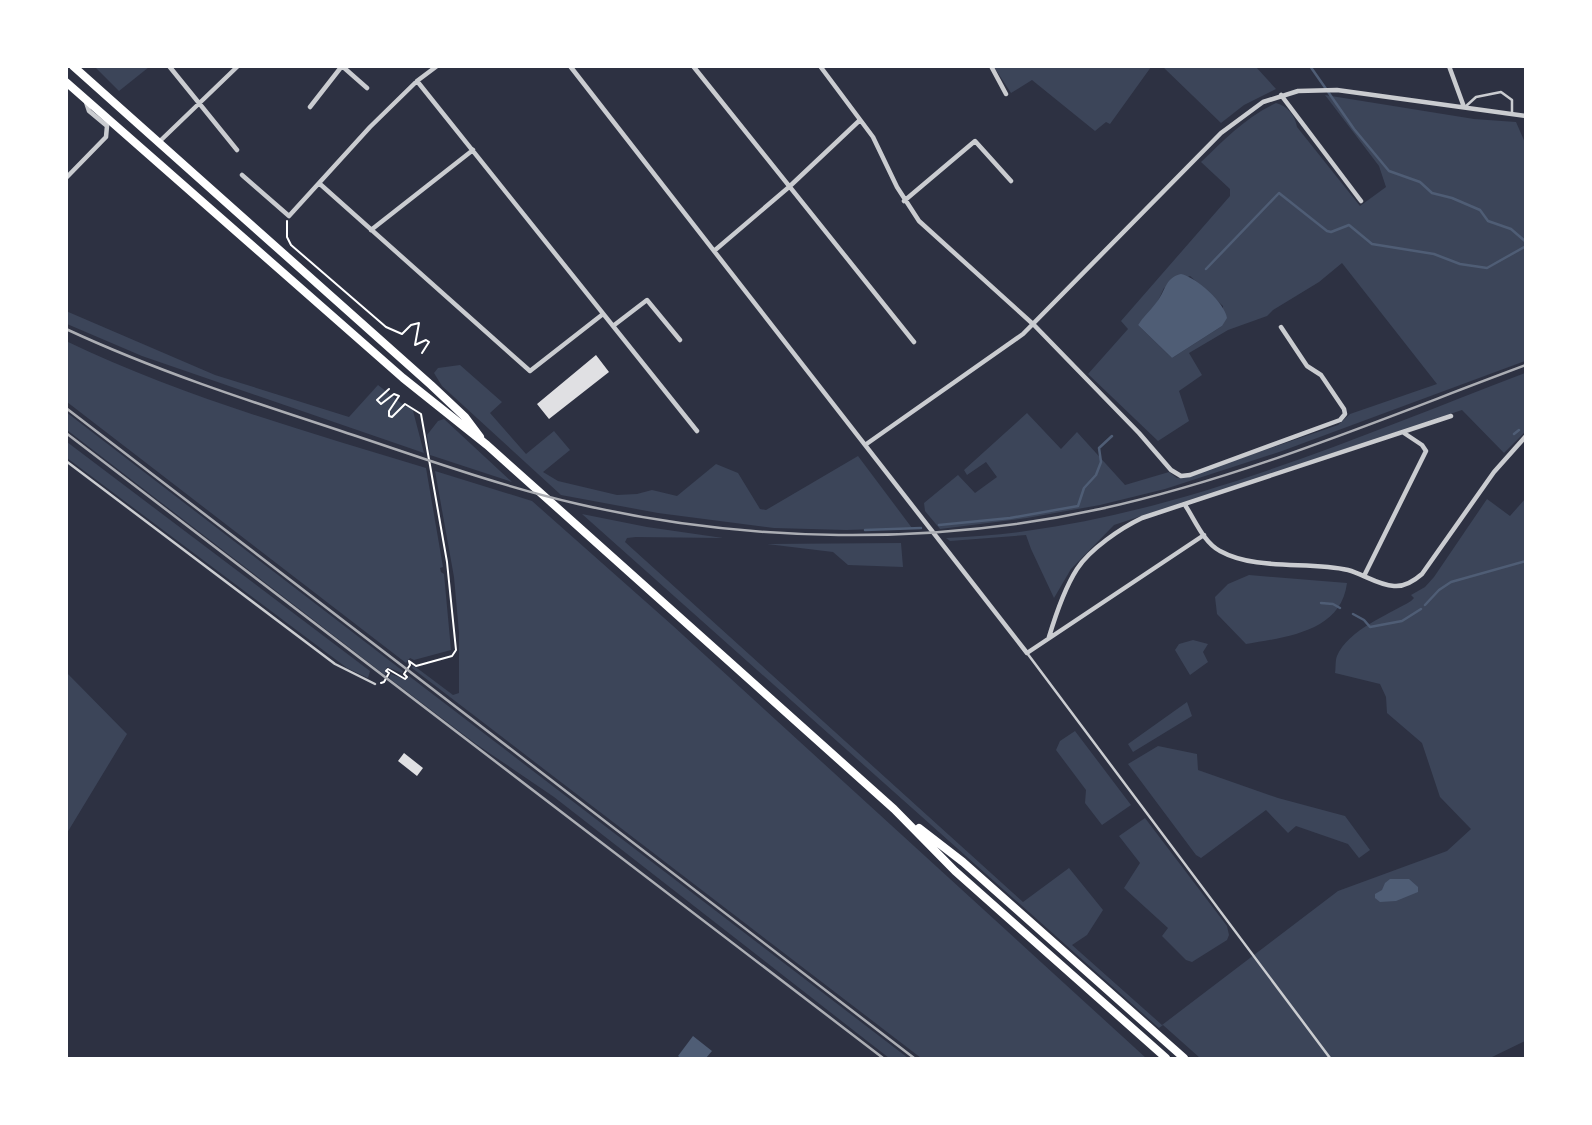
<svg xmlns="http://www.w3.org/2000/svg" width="1592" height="1125" font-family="'Asap Condensed',sans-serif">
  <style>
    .green { fill: #3c4559; fill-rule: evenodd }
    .water { fill: #4f5d75 }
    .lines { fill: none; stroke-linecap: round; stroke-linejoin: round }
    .stream { stroke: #4f5d75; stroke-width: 2.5 }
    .building { fill: #e0e0e3 }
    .path { stroke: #fff; stroke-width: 2 }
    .service { stroke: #caccd0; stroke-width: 2.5 }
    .minor { stroke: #caccd0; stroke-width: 4.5 }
    .primary { stroke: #fff; stroke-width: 8 }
    .rail { stroke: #abadb3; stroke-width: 2.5 }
  </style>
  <rect width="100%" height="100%" fill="#2d3142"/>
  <path class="green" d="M95,67H149L119,91Z
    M994,67L995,66L1151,67L1110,124L1106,122L1095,131L1032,80L1011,93Z
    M1163,67H1256L1276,89L1244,105L1221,123Z
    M1325,95L1474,119L1516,122L1526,145L1525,361L1282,451L1165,489L1100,505L1027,518L940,529L925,511L924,503L958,475L975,493L997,477L986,462L967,475L964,470L1027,413L1061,449L1077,432L1125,485L1169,472L1177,478L1186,477L1338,425L1350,414L1437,384L1342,263L1319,282L1273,310L1267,316L1228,330L1189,353L1202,375L1179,391L1189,421L1158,441L1088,374L1128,329L1121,321L1230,196V189L1201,162C1225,139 1246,117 1276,103C1288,106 1295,116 1297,127L1360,206L1386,187L1379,166ZM1190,276L1223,306L1222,326L1172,358L1138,325L1156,305L1164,288Z
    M66,311L215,375L349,417L378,385L406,407H412L424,453L142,356L67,324Z
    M66,341C180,396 305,431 426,468L443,567L440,568L441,572L444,574L451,650L414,660L410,658L406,663L67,402Z
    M460,365L502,402L490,413L526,454L554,431L570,450L543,472L558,481L617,495L637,494L652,490L677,496L716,464L738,473L760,509L766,510L858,456L912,528L846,530L774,528L658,513L561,495L442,386L434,373L438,368Z
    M1525,373V432L1504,453L1462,410L1114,525L1071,569L1054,598L1031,549L1026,535L950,541L946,538C973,536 1000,535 1026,531C1197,508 1365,434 1525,373Z
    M66,412L403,671L402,673L387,667L385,675L67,430Z
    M444,419L512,482L430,455L427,435L438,421Z
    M67,442L370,671L368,678L347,668L67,458Z
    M435,471L532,501L672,625L1146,1058H921L412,668L413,666L417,668L453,695L459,693V633L454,577Z
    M1487,499L1510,516L1525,499V1041L1490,1058H1200L1163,1025L1159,1028L582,514L647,527L723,538L636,537L627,538L625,542L1023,902L1069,868L1103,910L1087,935L1072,945L1162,1025L1338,891L1447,851L1471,829L1440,797L1422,743L1387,713L1386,697L1380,684L1335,673C1336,668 1335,661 1337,656C1348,630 1388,615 1411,601L1414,598L1411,595L1425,587L1434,577Z
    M901,543L903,567L848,565L833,552L767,544Z
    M1249,575L1347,583C1341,632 1286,637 1246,644L1217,614L1215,597L1228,584Z
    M1193,640L1208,644L1203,652L1208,662L1190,675L1175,650L1179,644Z
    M67,673L127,734L67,833Z
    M391,674L406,680L409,676L908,1058H889L554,797L476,744L389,678Z
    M1187,702L1192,716L1133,752L1128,744Z
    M1075,731L1131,805L1102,825L1085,803L1086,790L1056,750L1060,741Z
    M1158,746L1197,754L1198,770L1278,798L1345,816L1370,850L1359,858L1348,844L1296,826L1288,833L1266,810L1201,858L1196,855L1128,764Z
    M1145,818L1227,926L1229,935L1227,940L1192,962L1186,960L1162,936L1168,928L1124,888L1140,863L1119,836Z"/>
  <path class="water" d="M1181,274C1196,277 1225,303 1227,318L1222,326L1172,358L1138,325C1143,317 1150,311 1156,303C1165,293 1165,277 1181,274Z
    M1390,879H1409L1418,887V892L1396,901L1380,902L1375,898V894L1382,890L1385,883Z
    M693,1036L712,1051L706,1058H681L678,1056Z"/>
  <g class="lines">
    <path class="stream" d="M1310,66L1354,129L1389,171L1420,182L1432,193L1452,198L1480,210L1488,221L1511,229L1526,242
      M1206,269L1279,193L1327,231L1331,232L1349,225L1372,244L1434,254L1460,264L1487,268L1526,246
      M1514,434L1519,430
      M939,525L1010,518L1078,506L1084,488L1096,475L1101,462L1099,448L1112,436
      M865,530L921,528
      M1321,603L1333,604L1340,608
      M1425,605L1439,590L1451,582L1526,561
      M1353,614L1364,620L1370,627L1402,621L1421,609"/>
  </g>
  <path class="building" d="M596,355L609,372L549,419L537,404Z
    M404,753L423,768L417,776L398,761Z"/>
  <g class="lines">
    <path class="path" d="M287,221V237L291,245L386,327L402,334L411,325L419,323L415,345L426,340L429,342L422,353
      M381,683L384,682L389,673L386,671L388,669L405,679L407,677L404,674L410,665L409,661L416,666L452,656L456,650L447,562L421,414L405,404L392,417L389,416V411L399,396L394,394L381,404L377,400L389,389"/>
    <path class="service" d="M1465,107L1476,97L1501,92L1512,100V112
      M66,461L335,664L375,684
      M1027,653L1330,1058"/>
    <path class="minor" d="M169,66L237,150
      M342,66L367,88
      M570,66L1027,653L1204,535
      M693,66L914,342
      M820,66L873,137L897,187L919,221L1034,325L1139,433L1171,470L1181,476L1190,475L1340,420L1345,414L1344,409L1321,375L1307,366L1281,327
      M991,66L1006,94
      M1449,66L1464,107
      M417,81L697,431
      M1281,95L1361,201
      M310,107L342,66
      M159,142L238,66
      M242,175L289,216L370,127L417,81L437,66
      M66,178L106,137L107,126L89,111L86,102
      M320,184L530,371L603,314
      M904,201L975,141L1011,181
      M371,230L473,150
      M714,251L789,187L860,120
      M613,326L647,300L680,340
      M865,445L1023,334L1221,133L1263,102L1298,91L1337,90L1526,116
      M1185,505C1195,520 1204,543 1220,551C1256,571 1309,561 1348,570C1363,574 1378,585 1394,586C1405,587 1414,581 1422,574L1494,472L1526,436
      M1364,576L1426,451L1422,445L1404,433
      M1049,637C1055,617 1066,586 1077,569C1090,549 1121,528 1142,518L1451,416"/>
    <path class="primary" d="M73,66L431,385L465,417L480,437
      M66,82L403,378L487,445L581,529L894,809L955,871L1166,1058
      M919,828L963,862L1184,1058"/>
    <path class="rail" d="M66,329C154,370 246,400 338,430C417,456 496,485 578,504C747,543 930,546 1100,509C1246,477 1386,417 1526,365
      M66,408L914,1058
      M66,433L883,1058"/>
  </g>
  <rect width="1592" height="1125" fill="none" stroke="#ffffff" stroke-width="136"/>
</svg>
